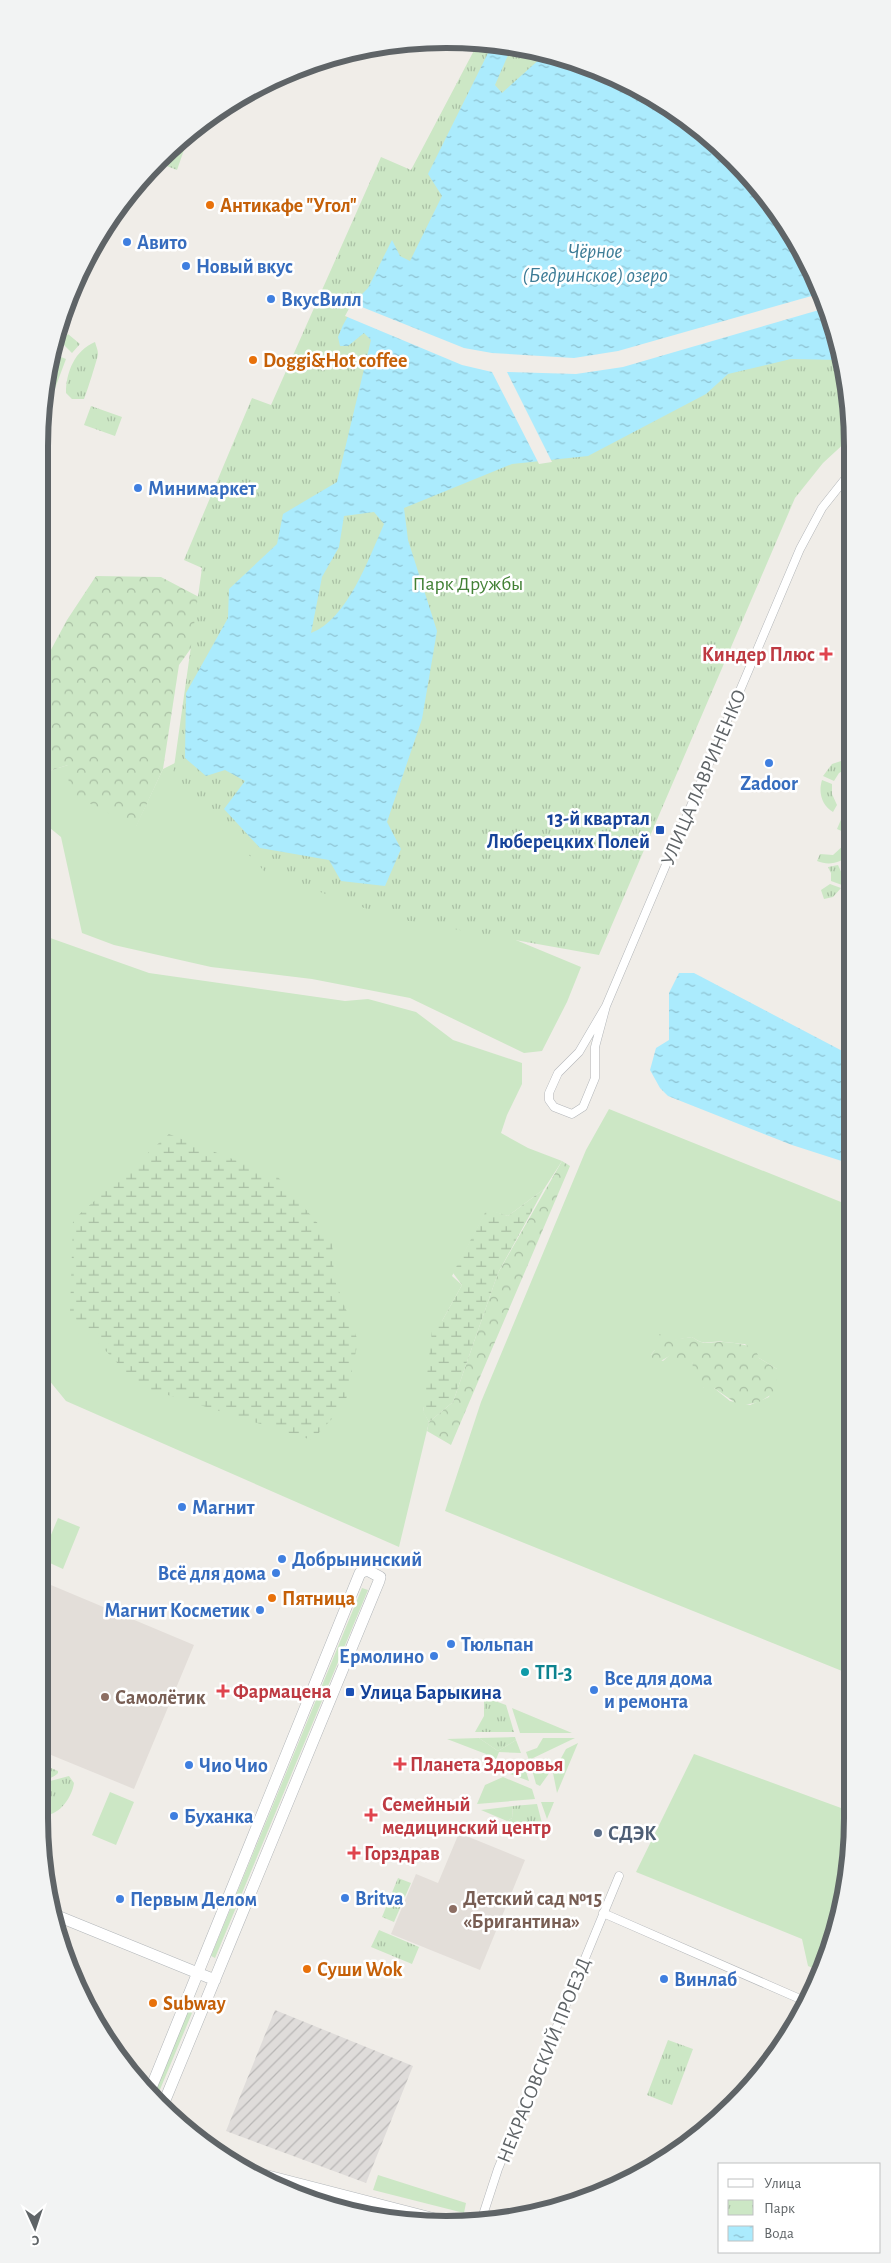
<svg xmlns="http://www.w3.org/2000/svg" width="891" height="2263" font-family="'Alegreya Sans',sans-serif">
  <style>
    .industrial { fill: url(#industrial-furrows) }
    .education { fill: #e3ded9 }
    .grass { fill: #cce7c5; fill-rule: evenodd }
    .forest { fill: url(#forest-crowns) }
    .wetland { fill: url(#wetland-marsh) }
    .park { fill: url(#park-tufts) }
    .water { fill: url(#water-ripples); fill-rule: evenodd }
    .pier { fill: #f0ede8 }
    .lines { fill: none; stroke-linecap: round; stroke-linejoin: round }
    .street-casing { stroke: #b3b6b9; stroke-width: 9 }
    .secondary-casing { stroke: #b2b6b9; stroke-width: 12 }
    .street { stroke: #fff; stroke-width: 8 }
    .secondary { stroke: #fff; stroke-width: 11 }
    .food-dot { fill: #e8710a; stroke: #fff; stroke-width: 2 }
    .shop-dot { fill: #3f7fe0; stroke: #fff; stroke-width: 2 }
    .health-dot { fill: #e0444e; stroke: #fff; stroke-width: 2 }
    .transit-dot { fill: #1a4fb4; stroke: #fff; stroke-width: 2 }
    .culture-dot { fill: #0f9aa8; stroke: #fff; stroke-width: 2 }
    .education-dot { fill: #8d6e63; stroke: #fff; stroke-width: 2 }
    .service-dot { fill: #5c6f8a; stroke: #fff; stroke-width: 2 }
    .labels { text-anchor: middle; stroke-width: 5; stroke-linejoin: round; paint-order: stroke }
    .food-label { font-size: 20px; font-weight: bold; fill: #c56008; stroke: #fff; text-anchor: start }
    .shop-label { font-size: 20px; font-weight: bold; fill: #366cbe; stroke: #fff; text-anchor: start }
    .park-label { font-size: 20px; fill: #428035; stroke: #fff }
    .health-label { font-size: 20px; font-weight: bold; fill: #be3a42; stroke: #fff; text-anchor: start }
    .street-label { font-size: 20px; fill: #5f6467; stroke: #fff }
    .transit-label { font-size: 20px; font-weight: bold; fill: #164399; stroke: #fff; text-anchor: end }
    .culture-label { font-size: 20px; font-weight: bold; fill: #0d838f; stroke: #fff; text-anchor: start }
    .education-label { font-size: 20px; font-weight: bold; fill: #785e54; stroke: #fff; text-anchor: start }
    .service-label { font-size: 20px; font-weight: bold; fill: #4e5e75; stroke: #fff; text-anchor: start }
    .water-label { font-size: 21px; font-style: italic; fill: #3d7c96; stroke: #fff }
    .rim { fill: none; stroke: #5f6467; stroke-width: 6 }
  </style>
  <defs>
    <pattern id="industrial-furrows" width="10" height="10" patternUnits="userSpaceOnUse" patternTransform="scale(1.25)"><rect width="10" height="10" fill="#dfdcda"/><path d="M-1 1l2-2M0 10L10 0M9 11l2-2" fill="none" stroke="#b8b6b5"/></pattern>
    <pattern id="forest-crowns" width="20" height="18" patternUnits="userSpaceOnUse" patternTransform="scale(1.25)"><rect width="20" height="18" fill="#cce7c5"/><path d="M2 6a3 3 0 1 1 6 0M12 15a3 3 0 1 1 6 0" fill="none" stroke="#a9bfa4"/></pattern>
    <pattern id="wetland-marsh" width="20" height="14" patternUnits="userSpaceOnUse" patternTransform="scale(1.25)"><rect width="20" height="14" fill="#cce7c5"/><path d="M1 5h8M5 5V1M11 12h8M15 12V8" fill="none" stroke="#a9bfa4"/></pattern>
    <pattern id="park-tufts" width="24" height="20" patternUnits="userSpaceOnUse" patternTransform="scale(1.25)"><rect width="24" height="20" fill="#cce7c5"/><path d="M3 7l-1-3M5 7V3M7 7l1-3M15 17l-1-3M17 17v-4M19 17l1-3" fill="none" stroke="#a9bfa4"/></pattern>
    <pattern id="water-ripples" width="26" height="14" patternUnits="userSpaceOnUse" patternTransform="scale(1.25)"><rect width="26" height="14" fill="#abebfd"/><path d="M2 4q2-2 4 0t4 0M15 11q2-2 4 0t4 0" fill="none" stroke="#8ec2d1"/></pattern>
  </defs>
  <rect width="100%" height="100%" fill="#f0ede8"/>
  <path class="industrial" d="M275,2010L413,2066L366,2183L226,2131Z"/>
  <path class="education" d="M39,1580L194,1645L134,1789L39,1750Z
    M459,1833L525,1860L480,1970L391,1934L416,1874L438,1883Z"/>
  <path class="grass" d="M51,353L66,359L51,399L45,397Z
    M185,758L385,886L581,967L567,1002L542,1051L524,1053L410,998L312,979L211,967L114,945L82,933L61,837L39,819V774L68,765L136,826L163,769Z
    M850,798V835L837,829Z
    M39,934L149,973L345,1001L368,999L416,1012L453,1040L522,1063V1084L507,1115L501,1133L528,1148L562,1161L544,1189L508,1216L487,1210L452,1276L462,1285L442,1321L423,1411L429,1422L399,1547L66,1401L39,1368Z
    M609,1109L851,1206L852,1675L445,1511L481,1402L586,1150ZM692,1337C706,1347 709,1340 724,1342C731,1342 737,1344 745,1344L759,1358L777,1369L769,1397L750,1405L730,1401L714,1388H704L692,1362L671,1354L663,1361L651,1355C662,1340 676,1340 692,1337Z
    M58,1518L80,1527L63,1569L41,1559Z
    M362,1588L368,1590L215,1958L211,1956Z
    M512,1708L572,1733H520Z
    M479,1738L498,1751L516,1740L521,1753L499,1752L493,1767L483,1763L486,1754L447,1739Z
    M543,1738H575L529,1760L526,1752L537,1748Z
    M578,1743L557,1793L553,1773L566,1749Z
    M694,1754L852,1812L838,1923L820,1971L808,1966L802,1939L636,1872Z
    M548,1758L550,1772L540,1786L536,1784L531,1766Z
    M525,1768L529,1781L510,1774Z
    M503,1777L532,1789L535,1799L477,1804L485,1785Z
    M110,1792L134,1802L116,1845L92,1835Z
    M541,1802H554L547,1819Z
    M513,1806L512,1818L507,1821L481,1810Z
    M188,2011L192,2013L156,2099L152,2096Z
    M378,2175L466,2203L464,2213L373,2190Z"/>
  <path class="forest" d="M96,576L161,577L199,597V637L179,665L163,769L136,827L69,793L68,765L39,774V672L67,620Z
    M562,1161L570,1166L451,1445L427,1431L429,1422L453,1402L498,1273Z
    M660,1334L670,1340L692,1337C706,1347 708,1341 723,1342C731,1342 747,1345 755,1348L759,1358L777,1369V1391L759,1402L740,1406L714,1388H704L696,1382L692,1362L683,1366L673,1365L671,1355L654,1365L651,1355L655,1350L651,1339Z"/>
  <path class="wetland" d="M169,1134L278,1177L332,1240L334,1278L358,1341L345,1405L312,1440L139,1386L70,1313L73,1220Z
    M544,1189L498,1273L453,1402L429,1422L423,1412L433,1322L442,1321L462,1285L453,1273L487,1209L508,1216Z"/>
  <path class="park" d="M479,41L551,53L671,107L751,178L821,290L849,392V439L823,463L795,498L599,955L392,918L265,872L173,774L202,568L184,560L252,398L271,405L381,157L411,170Z
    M180,138L185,147L177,170L159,163L161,158Z
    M68,334L80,344L72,353L61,342Z
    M95,342C96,346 98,350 98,354C98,357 86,395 84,399H72L66,393C66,372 75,350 95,342Z
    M91,406L122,417L115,436L84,425Z
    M850,758V767L839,773L834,781L823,776L832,764Z
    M822,780L832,784V794L837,805L833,812C822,805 818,793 822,780Z
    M845,844L850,846V854C841,863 829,866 817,861L820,854L833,855Z
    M838,865L843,876L842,885L831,881V873L828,867Z
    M830,884L841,888L833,897L824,899L821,890Z
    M484,1697L506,1705L514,1732H475L484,1716Z
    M515,1737L516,1740L498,1751L479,1738Z
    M39,1763L58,1771V1773C53,1778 45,1781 39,1779Z
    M69,1776L74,1783C72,1798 57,1820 39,1814V1784Z
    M537,1804L543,1827L540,1835L507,1821L512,1818L513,1806Z
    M398,1878L411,1883L394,1922L382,1917Z
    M379,1930L419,1947L412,1964L371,1947Z
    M668,2040L693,2049L672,2105L647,2095Z"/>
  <path class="water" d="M493,43L512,46L495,85L502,93L542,57L544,52L551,53L671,107L752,178L821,290L840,360L791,359L728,374L706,394L588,456L512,464L404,508L408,540L437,631L422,719L387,822L401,849L385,886L341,881L329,860L260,848L224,809L245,781L225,770L206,776L185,758L186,693L228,618L229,589L277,544L283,514L337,482L371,340L364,333L348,346H340L338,337L343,325L358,298L368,288L392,240L400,256L410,261L442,196L428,174ZM374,512L384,524C369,558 347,620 311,633L322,577L339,547L344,516Z
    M679,973H694L850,1055L851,1164L792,1145L668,1096L660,1088L650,1070L656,1048L669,1040V993Z"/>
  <path class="pier" d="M822,293L826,308L623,367L576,374L507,372L552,462L539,464L492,372L462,365L345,316L352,303L464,348L492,353L574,358L618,351Z"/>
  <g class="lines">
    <g class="street-casing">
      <path id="street" d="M606,1006L579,1052L558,1073L549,1093V1100L554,1107L572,1114L583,1107L595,1078V1047L606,1006L800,549L822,508L849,474
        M603,1913L807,2002
        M482,2218L498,2169L619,1876"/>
    </g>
    <g class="secondary-casing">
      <path id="secondary" d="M55,1915L215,1980
        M149,2093L360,1573L367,1570L380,1577L379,1581L163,2105
        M241,2169L435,2219
        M299,2196L395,2221"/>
    </g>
    <use href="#street" class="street"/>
    <use href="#secondary" class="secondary"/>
  </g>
  <g class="food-dot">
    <circle cx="210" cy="205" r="5"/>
    <circle cx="253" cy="360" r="5"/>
    <circle cx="272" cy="1598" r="5"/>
    <circle cx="307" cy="1969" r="5"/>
    <circle cx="153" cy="2003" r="5"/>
  </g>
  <g class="shop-dot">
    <circle cx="127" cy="242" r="5"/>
    <circle cx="186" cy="266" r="5"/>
    <circle cx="271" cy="299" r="5"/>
    <circle cx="138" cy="488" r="5"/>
    <circle cx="769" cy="763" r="5"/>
    <circle cx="182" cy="1507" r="5"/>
    <circle cx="282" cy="1559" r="5"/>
    <circle cx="276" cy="1573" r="5"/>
    <circle cx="260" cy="1610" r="5"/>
    <circle cx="451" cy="1644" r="5"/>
    <circle cx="434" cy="1656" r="5"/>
    <circle cx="594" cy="1690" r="5"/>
    <circle cx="189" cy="1765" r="5"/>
    <circle cx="174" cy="1816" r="5"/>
    <circle cx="345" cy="1898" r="5"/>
    <circle cx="120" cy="1899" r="5"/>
    <circle cx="664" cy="1979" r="5"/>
  </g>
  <g class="health-dot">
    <path d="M823.5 646.5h5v5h5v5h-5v5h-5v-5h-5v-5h5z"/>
    <path d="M220.5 1683.5h5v5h5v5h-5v5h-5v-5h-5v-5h5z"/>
    <path d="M397.5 1756.5h5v5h5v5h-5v5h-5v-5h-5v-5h5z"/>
    <path d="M368.5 1807.5h5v5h5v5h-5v5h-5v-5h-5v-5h5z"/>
    <path d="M351.5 1845.5h5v5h5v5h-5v5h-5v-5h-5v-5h5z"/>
  </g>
  <g class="transit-dot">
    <rect x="655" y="825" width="10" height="10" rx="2.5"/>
    <rect x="345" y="1687" width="10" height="10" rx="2.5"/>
  </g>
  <circle class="culture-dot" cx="525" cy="1672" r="5"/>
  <g class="education-dot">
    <circle cx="105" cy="1697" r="5"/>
    <circle cx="453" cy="1909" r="5"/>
  </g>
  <circle class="service-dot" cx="598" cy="1833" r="5"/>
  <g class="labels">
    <g class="food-label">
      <text x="220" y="212">Антикафе "Угол"</text>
      <text x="263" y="367">Doggi&amp;Hot coffee</text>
      <text x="282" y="1605">Пятница</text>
      <text x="317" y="1976">Суши Wok</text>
      <text x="163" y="2010">Subway</text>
    </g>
    <g class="shop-label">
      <text x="137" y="249">Авито</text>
      <text x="196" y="273">Новый вкус</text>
      <text x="281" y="306">ВкусВилл</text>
      <text x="148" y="495">Минимаркет</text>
      <text x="769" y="790" text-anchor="middle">Zadoor</text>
      <text x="192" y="1514">Магнит</text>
      <text x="292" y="1566">Добрынинский</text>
      <text x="266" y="1580" text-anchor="end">Всё для дома</text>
      <text x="250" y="1617" text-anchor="end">Магнит Косметик</text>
      <text x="461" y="1651">Тюльпан</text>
      <text x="424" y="1663" text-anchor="end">Ермолино</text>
      <text x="604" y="1685">Все для дома<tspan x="604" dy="23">и ремонта</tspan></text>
      <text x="199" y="1772">Чио Чио</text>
      <text x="184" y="1823">Буханка</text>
      <text x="355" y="1905">Britva</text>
      <text x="130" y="1906">Первым Делом</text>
      <text x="674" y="1986">Винлаб</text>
    </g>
    <g class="park-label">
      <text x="468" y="590">Парк Дружбы</text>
    </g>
    <g class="health-label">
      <text x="815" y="661" text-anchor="end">Киндер Плюс</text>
      <text x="233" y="1698">Фармацена</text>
      <text x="410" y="1771">Планета Здоровья</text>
      <text x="382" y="1811">Семейный<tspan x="382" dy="23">медицинский центр</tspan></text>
      <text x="364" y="1860">Горздрав</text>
    </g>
    <g class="street-label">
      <text transform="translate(703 777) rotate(-67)" y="7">УЛИЦА ЛАВРИНЕНКО</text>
      <text transform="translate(543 2060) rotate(-68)" y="7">НЕКРАСОВСКИЙ ПРОЕЗД</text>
    </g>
    <g class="transit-label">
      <text x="650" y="825">13-й квартал<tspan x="650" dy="23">Люберецких Полей</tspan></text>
      <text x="360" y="1699" text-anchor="start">Улица Барыкина</text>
    </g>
    <g class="culture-label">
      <text x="535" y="1679">ТП-3</text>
    </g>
    <g class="education-label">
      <text x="115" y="1704">Самолётик</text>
      <text x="463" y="1905">Детский сад №15<tspan x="463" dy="23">«Бригантина»</tspan></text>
    </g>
    <g class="service-label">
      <text x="608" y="1840">СДЭК</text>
    </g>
    <g class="water-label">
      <text x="595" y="258">Чёрное<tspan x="595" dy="24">(Бедринское) озеро</tspan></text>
    </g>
  </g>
  <path d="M0 0H891V2263H0ZM446 48H446A398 398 0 0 1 844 446V1818A398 398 0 0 1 446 2216H446A398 398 0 0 1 48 1818V446A398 398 0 0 1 446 48Z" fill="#f2f3f3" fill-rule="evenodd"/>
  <path class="rim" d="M446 48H446A398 398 0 0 1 844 446V1818A398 398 0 0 1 446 2216H446A398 398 0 0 1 48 1818V446A398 398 0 0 1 446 48Z"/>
  <rect x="718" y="2163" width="162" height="90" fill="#ffffff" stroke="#bfc1c2"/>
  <rect x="728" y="2179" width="25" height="8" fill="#ffffff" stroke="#bfc1c2"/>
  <text x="764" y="2188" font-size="15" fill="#5f6467">Улица</text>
  <rect x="728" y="2200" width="25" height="15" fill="url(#park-tufts)" stroke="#bfc1c2"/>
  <text x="764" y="2213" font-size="15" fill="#5f6467">Парк</text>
  <rect x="728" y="2226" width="25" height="15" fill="url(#water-ripples)" stroke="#bfc1c2"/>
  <text x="764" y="2238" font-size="15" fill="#5f6467">Вода</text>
  <g transform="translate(35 2228) rotate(177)" stroke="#ffffff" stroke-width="4" paint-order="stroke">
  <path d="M0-4L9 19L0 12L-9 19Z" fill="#5f6467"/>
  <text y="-8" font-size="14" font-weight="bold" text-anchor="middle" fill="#5f6467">С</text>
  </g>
</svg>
